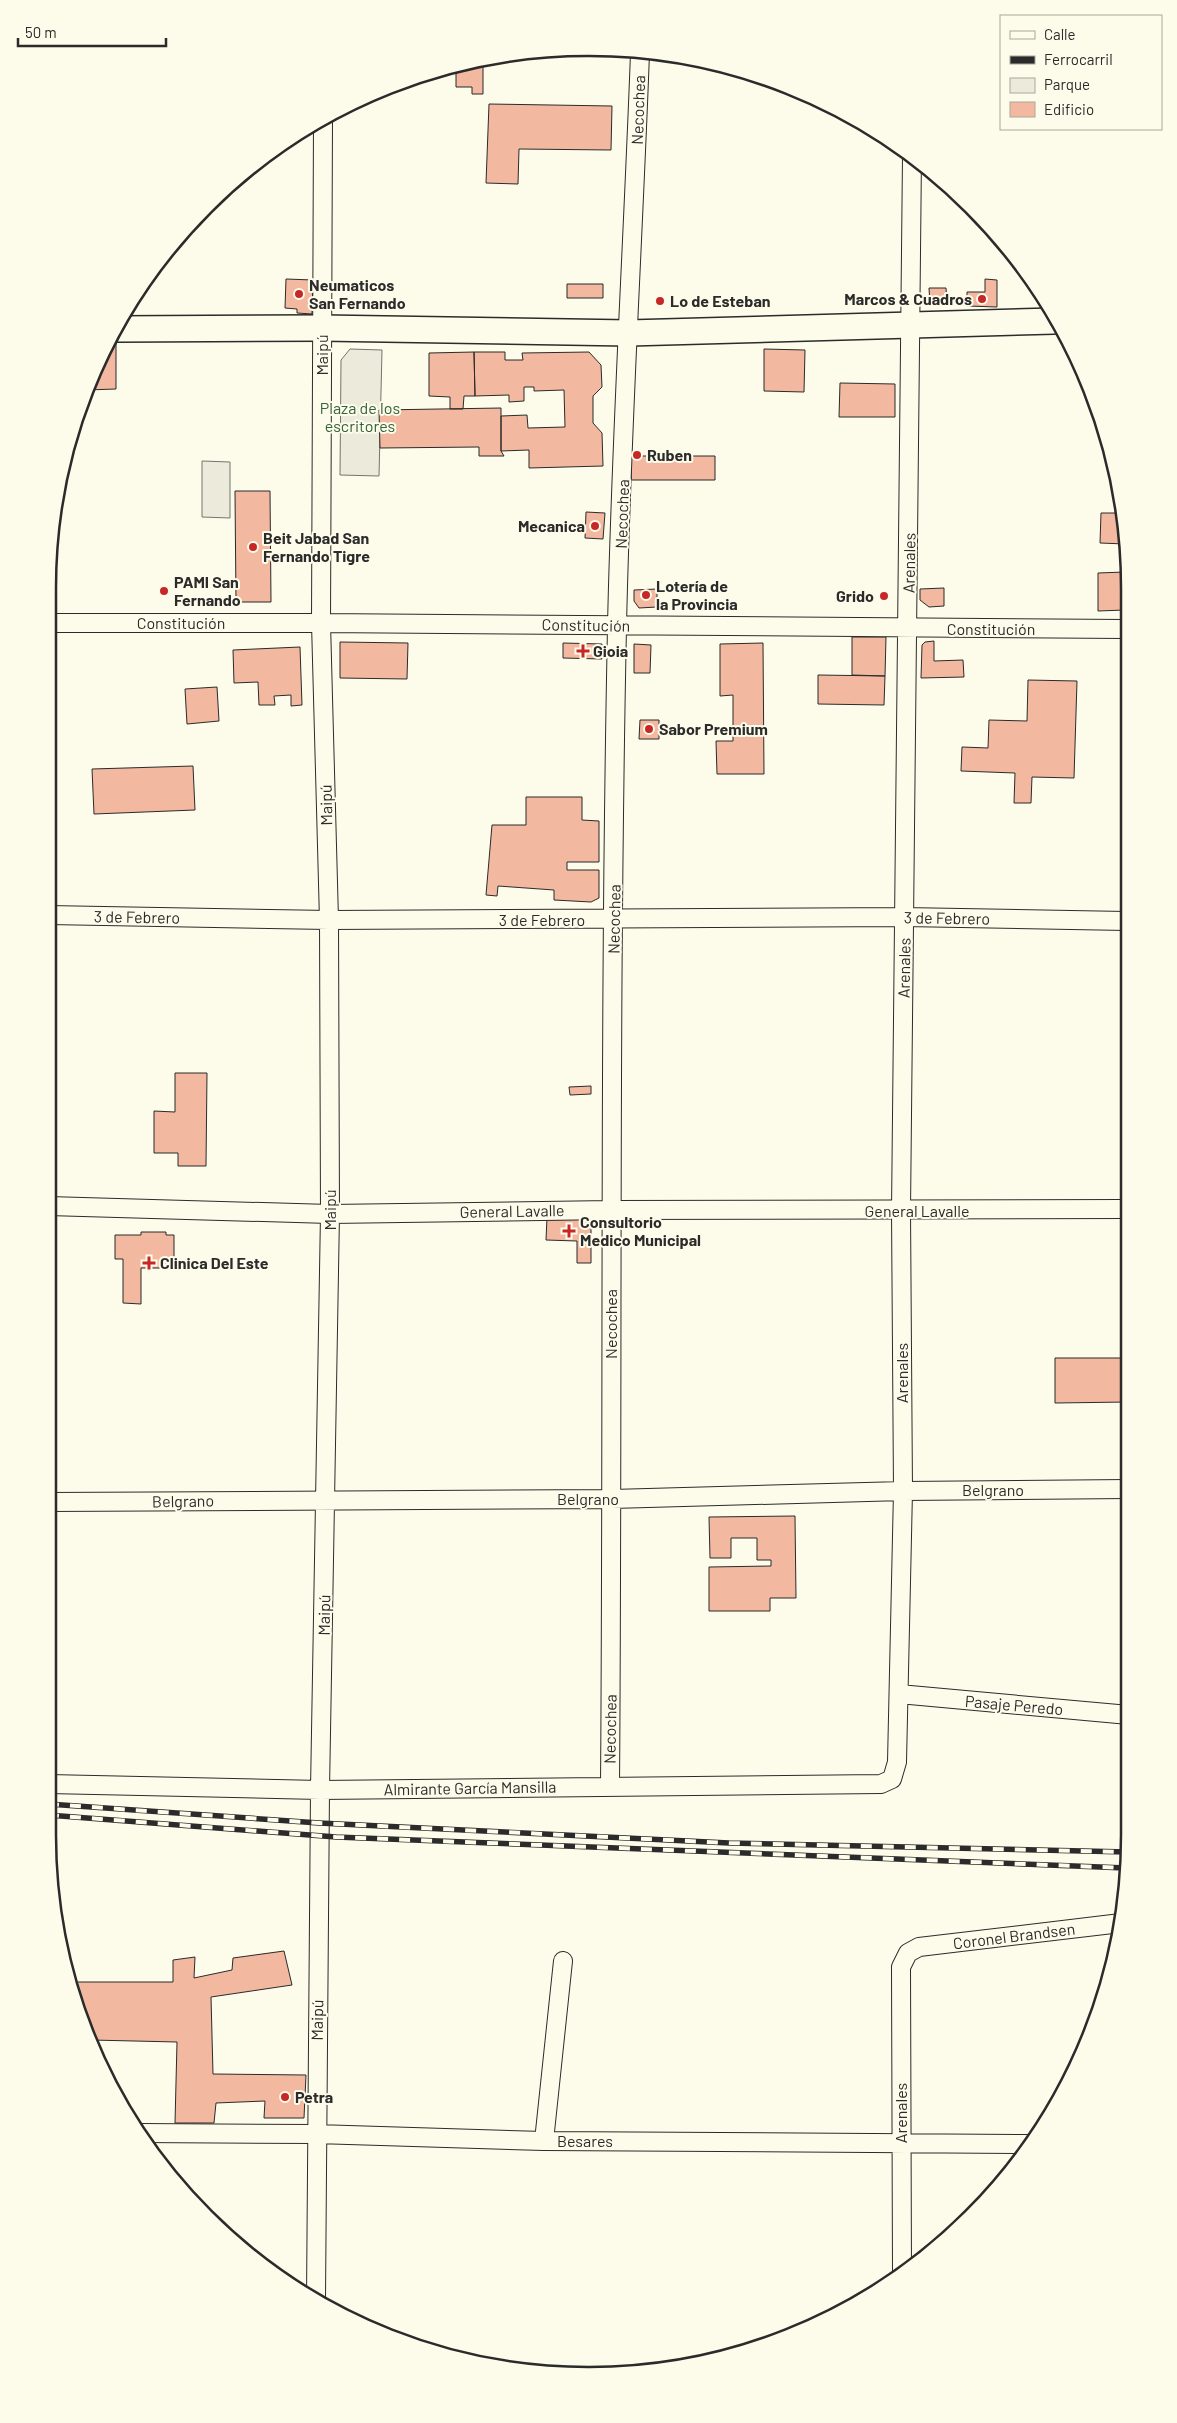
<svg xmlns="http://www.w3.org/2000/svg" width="1177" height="2423" font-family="Barlow,sans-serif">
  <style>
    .green { fill: #ecebdb; stroke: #74746e }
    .building { fill: #f2b8a0; stroke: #2b2b2b }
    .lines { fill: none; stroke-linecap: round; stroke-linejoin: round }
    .minor-casing { stroke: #2b2b2b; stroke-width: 20 }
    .secondary-casing { stroke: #2b2b2b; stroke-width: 28 }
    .minor { stroke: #fdfbea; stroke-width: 18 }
    .secondary { stroke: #fdfbea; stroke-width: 25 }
    .rail-casing { stroke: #2b2b2b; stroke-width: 5.5 }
    .rail { stroke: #fdfbea; stroke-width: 4; stroke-dasharray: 11; stroke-linecap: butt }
    .poi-dot { fill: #c62828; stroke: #fdfbea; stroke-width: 2 }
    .labels { text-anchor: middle; stroke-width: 4; stroke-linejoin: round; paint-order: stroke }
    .street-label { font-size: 16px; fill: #2b2b2b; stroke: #fdfbea }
    .poi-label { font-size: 16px; font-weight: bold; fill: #2b2b2b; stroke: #fdfbea; text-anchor: start }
    .park-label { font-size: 16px; fill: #34623c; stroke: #fdfbea }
    .rim { fill: none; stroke: #2b2b2b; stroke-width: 2.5 }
  </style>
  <rect width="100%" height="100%" fill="#fdfbea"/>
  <path class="green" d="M350,349L382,350L379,476L340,475L341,360Z
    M202,461L230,462V518L202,517Z"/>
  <path class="building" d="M483,58V94H472V87H456V66Z
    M489,104L612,106L611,150L519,149L518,184L486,183Z
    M286,279L313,280L312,314L297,313V309L285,308Z
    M985,279L997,280V307L967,306V292H985Z
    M567,284H603V298H567Z
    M929,288H946L947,304L930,305Z
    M109,343H116V389L86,390Z
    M764,349L805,350L804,392L764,391Z
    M474,352L475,396H464L463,409H450V397L429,396V353Z
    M474,352H505V360H523L522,353L589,352L601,365L602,387L593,396V423L602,433L603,466L529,468V450L501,451V416L527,415L528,428L565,427L564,390L534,391V387H524V401L509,402V395L475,396Z
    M840,383L895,384V417H839Z
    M501,408V451L504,456H479V447L380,448L379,410Z
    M631,456H715V480H631Z
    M235,491H270L271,602H236Z
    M586,512L605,513L603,539L585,538Z
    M1101,513H1124L1125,544L1100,543Z
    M1125,572V610L1098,611V573Z
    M944,588V606L929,607L920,600V589Z
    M657,589V607L639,608L634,601V590Z
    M852,637H886L885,676L852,675Z
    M934,641V661L963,660L964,677L921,678L922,645L925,642Z
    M340,642L408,643L407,679L340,678Z
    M563,643L602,644V659L563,658Z
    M763,643L764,774H717L716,741H733V695L720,696V644Z
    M634,644L651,645L650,673H634Z
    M300,647L302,705L291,706V695L274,696L275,705H259L258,682L234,683L233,650Z
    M818,675L885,676L884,705L818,704Z
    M1028,680L1077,681L1074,778L1032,777L1031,803H1014L1015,773L961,771L962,747L988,748L989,720L1027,721Z
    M217,687L219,721L187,724L185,689Z
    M640,720H659V739H639Z
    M193,766L195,810L94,814L92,769Z
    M526,797H582V820L599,821V862H567V870H599V898L591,902L554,900V890L498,886L497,896L486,895L492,825H526Z
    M175,1073H207L206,1166H178V1153H154V1111L175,1112Z
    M591,1086V1094L570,1095L569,1087Z
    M547,1217L587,1218L591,1222V1263H577V1241L546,1240Z
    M141,1232H166V1235H174V1268H141V1304L123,1303V1259H115V1235H141Z
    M1055,1358H1128V1402L1055,1403Z
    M795,1516L796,1598H770V1611H709V1567L771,1566V1560H757V1538H731V1558H710L709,1517Z
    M284,1951L292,1985L211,1997L213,2074L306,2075L304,2118H264L265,2101L216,2103L214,2123H175L177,2042L91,2040L76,2009L69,1982H173V1960L195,1957L194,1978L232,1970L233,1958Z"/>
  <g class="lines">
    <g class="minor-casing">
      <path id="minor" d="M48,623H321L1125,629
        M48,915L329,920L904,917L1126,921
        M48,1206L330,1214L610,1210L1127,1209
        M48,1502L612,1499L903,1491L1128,1489
        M899,1694L1129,1715
        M48,1784L320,1790L881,1784L892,1779L897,1762L903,1491L901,1211L912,156
        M610,1787C613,1400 609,1014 617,627C621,436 633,244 640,53
        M139,2133L316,2134L544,2141L1032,2144
        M544,2141L563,1961
        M902,2274L901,1967L908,1953L919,1947L1121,1923
        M316,2299L320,1790L330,1214L329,920L321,623L323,120"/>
    </g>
    <g class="secondary-casing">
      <path id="secondary" d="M117,329L322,328L629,333L1054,321"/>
    </g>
    <use href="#minor" class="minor"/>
    <use href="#secondary" class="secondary"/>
    <g class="rail-casing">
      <path id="rail" d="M48,1804L319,1823L729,1843L1128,1852
        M48,1815L336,1837L1126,1868"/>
    </g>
    <use href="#rail" class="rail"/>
  </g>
  <g class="poi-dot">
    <circle cx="299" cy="294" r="5"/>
    <circle cx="982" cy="299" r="5"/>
    <circle cx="660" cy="301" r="5"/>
    <circle cx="637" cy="455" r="5"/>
    <circle cx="595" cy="526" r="5"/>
    <circle cx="253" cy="547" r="5"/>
    <circle cx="164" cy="591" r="5"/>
    <circle cx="646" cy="595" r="5"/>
    <circle cx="884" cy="596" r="5"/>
    <path d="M580.5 643.5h5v5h5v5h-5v5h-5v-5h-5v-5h5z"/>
    <circle cx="649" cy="729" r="5"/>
    <path d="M566.5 1223.5h5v5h5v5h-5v5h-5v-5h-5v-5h5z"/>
    <path d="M146.5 1255.5h5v5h5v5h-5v5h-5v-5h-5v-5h5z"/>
    <circle cx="285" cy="2097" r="5"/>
  </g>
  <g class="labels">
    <g class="street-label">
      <text transform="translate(638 110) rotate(-88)" y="6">Necochea</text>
      <text transform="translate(322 355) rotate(-90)" y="6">Maipú</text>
      <text transform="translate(622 514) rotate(-88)" y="6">Necochea</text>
      <text transform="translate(909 563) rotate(-89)" y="6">Arenales</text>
      <text x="181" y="629">Constitución</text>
      <text transform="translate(586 625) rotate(1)" y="6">Constitución</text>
      <text x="991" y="635">Constitución</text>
      <text transform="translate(326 805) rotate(-91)" y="6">Maipú</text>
      <text transform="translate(137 917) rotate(1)" y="6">3 de Febrero</text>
      <text transform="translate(947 918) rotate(1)" y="6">3 de Febrero</text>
      <text transform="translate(614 919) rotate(-89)" y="6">Necochea</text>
      <text x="542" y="926">3 de Febrero</text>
      <text transform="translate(904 968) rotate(-89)" y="6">Arenales</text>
      <text transform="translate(330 1210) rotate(-90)" y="6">Maipú</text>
      <text transform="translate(512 1211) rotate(-1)" y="6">General Lavalle</text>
      <text x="917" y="1217">General Lavalle</text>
      <text transform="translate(611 1324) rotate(-90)" y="6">Necochea</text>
      <text transform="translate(902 1373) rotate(-90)" y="6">Arenales</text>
      <text x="993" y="1496">Belgrano</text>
      <text x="588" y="1505">Belgrano</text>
      <text transform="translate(183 1501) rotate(-1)" y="6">Belgrano</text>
      <text transform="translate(324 1615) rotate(-89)" y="6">Maipú</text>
      <text transform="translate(1014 1705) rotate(5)" y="6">Pasaje Peredo</text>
      <text transform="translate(610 1729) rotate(-89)" y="6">Necochea</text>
      <text transform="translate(470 1788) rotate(-1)" y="6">Almirante García Mansilla</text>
      <text transform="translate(1014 1936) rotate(-7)" y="6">Coronel Brandsen</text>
      <text transform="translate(317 2020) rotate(-89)" y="6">Maipú</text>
      <text transform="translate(901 2113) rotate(-90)" y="6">Arenales</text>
      <text x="585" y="2147">Besares</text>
    </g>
    <g class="poi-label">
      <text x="309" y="291">Neumaticos<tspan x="309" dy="18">San Fernando</tspan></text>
      <text x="972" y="305" text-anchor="end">Marcos &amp; Cuadros</text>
      <text x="670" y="307">Lo de Esteban</text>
      <text x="647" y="461">Ruben</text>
      <text x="585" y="532" text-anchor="end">Mecanica</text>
      <text x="263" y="544">Beit Jabad San<tspan x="263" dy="18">Fernando Tigre</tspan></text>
      <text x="174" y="588">PAMI San<tspan x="174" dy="18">Fernando</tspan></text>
      <text x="656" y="592">Lotería de<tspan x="656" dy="18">la Provincia</tspan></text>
      <text x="874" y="602" text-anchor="end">Grido</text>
      <text x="593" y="657">Gioia</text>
      <text x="659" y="735">Sabor Premium</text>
      <text x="580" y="1228">Consultorio<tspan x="580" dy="18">Medico Municipal</tspan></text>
      <text x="160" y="1269">Clinica Del Este</text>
      <text x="295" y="2103">Petra</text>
    </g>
    <g class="park-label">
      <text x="360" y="414">Plaza de los<tspan x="360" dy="18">escritores</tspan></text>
    </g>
  </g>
  <path d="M0 0H1177V2423H0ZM588 56H589A532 532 0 0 1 1121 588V1835A532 532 0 0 1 589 2367H588A532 532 0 0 1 56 1835V588A532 532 0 0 1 588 56Z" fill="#fdfbea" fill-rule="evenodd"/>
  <path class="rim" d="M588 56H589A532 532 0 0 1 1121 588V1835A532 532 0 0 1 589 2367H588A532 532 0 0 1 56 1835V588A532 532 0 0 1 588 56Z"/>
  <rect x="1000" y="15" width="162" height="115" fill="#fdfbea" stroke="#a9a89e"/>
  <rect x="1010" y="31" width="25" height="8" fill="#fdfbea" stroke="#a9a89e"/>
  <text x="1044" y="40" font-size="15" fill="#2b2b2b">Calle</text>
  <rect x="1010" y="56" width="25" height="8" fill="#2b2b2b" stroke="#a9a89e"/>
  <text x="1044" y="65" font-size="15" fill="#2b2b2b">Ferrocarril</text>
  <rect x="1010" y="78" width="25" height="15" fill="#ecebdb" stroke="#a9a89e"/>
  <text x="1044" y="90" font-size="15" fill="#2b2b2b">Parque</text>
  <rect x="1010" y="102" width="25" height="15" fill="#f2b8a0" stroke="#a9a89e"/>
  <text x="1044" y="115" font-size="15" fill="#2b2b2b">Edificio</text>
  <path d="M18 38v8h148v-8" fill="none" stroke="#2b2b2b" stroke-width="2.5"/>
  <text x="25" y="38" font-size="15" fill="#2b2b2b" stroke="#fdfbea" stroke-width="4" paint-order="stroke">50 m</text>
</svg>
